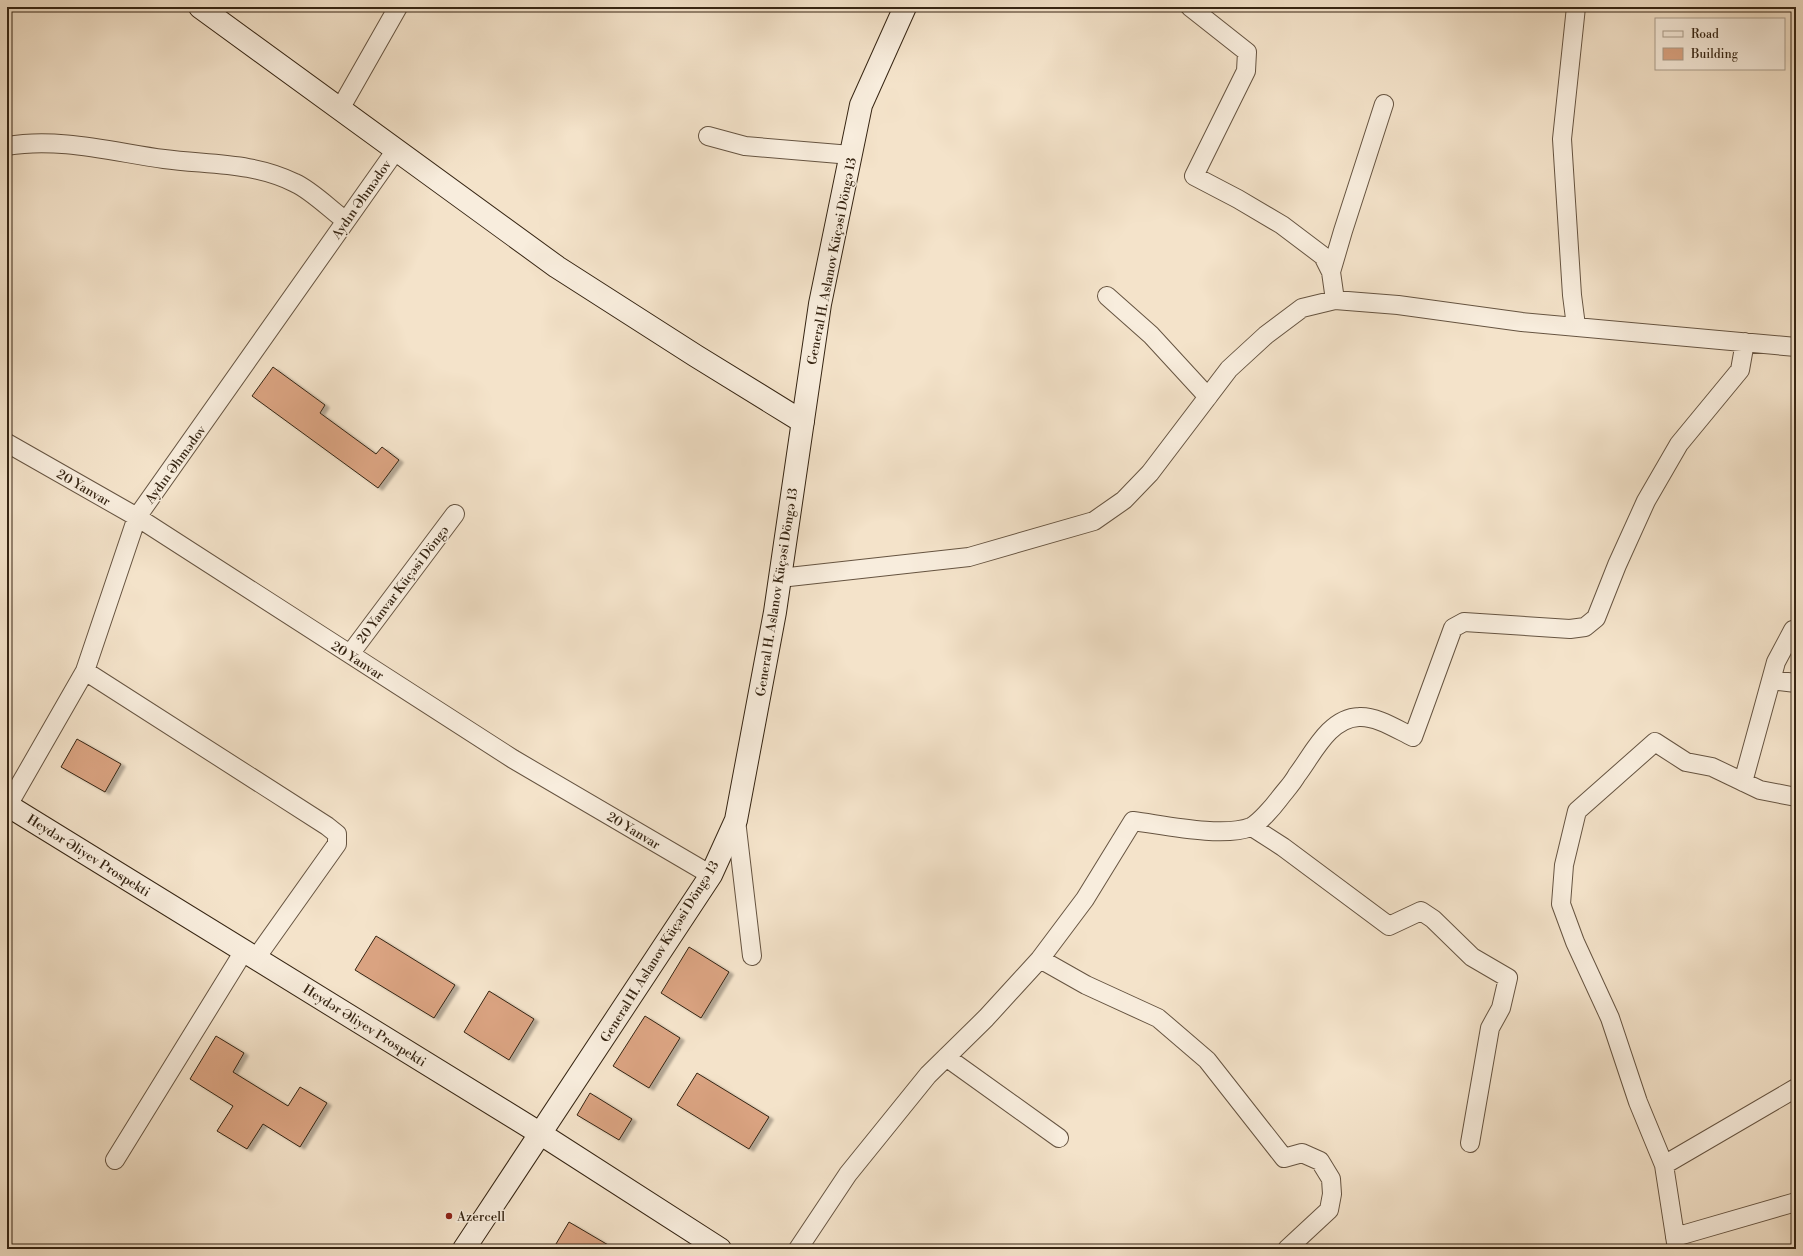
<svg xmlns="http://www.w3.org/2000/svg" width="1803" height="1256" font-family="'Libre Bodoni',serif">
  <style>
    .building { fill: #daa381; stroke: #362513; filter: url(#shadow) }
    .lines { fill: none; stroke-linecap: round; stroke-linejoin: round }
    .minor-casing { stroke: #665441; stroke-width: 20 }
    .secondary-casing { stroke: #362513; stroke-width: 24 }
    .minor { stroke: #f8eddd; stroke-width: 18 }
    .secondary { stroke: #f8eddd; stroke-width: 22 }
    .poi-dot { fill: #8f2418; stroke: #f8eddd; stroke-width: 1.5 }
    .labels { text-anchor: middle; stroke-width: 3; stroke-linejoin: round; paint-order: stroke }
    .street-label { font-size: 13px; fill: #362513; stroke: #f8eddd }
    .poi-label { font-size: 13px; fill: #362513; stroke: #f8eddd; text-anchor: start }
  </style>
  <defs>
    <filter id="shadow"><feDropShadow dx="4.5" dy="2.5" stdDeviation="1" flood-color="#0004"/></filter>
  </defs>
  <rect width="100%" height="100%" fill="#f4e3ca"/>
  <filter id="stains"><feTurbulence type="fractalNoise" baseFrequency=".005" numOctaves="4"/><feColorMatrix values="0 0 0 0 .2 0 0 0 0 .09 0 0 0 0 .02 0 0 0 .5 -.17"/></filter>
  <radialGradient id="worn" r=".72"><stop offset=".6" stop-color="#630" stop-opacity="0"/><stop offset="1" stop-color="#630" stop-opacity=".3"/></radialGradient>
  <path class="building" d="M273,367L325,405L320,413L376,454L382,447L399,460L378,488L252,396Z
    M77,739L121,764L105,792L61,767Z
    M376,936L455,985L434,1018L355,970Z
    M689,947L729,972L701,1018L661,993Z
    M489,991L534,1019L509,1060L464,1032Z
    M645,1016L680,1038L649,1088L613,1066Z
    M216,1036L244,1053L233,1072L288,1106L300,1087L327,1103L300,1147L263,1124L247,1149L217,1131L233,1106L190,1079Z
    M697,1073L769,1117L749,1149L677,1105Z
    M590,1093L632,1119L619,1140L577,1115Z
    M569,1222L615,1249H553Z"/>
  <g class="lines">
    <g class="minor-casing">
      <path id="minor" d="M1190,7L1247,52L1246,71L1194,176L1238,199L1282,225L1323,256L1331,272L1335,300
        M340,109L398,7
        M708,136L745,146L851,155
        M7,146C59,137 113,152 164,159C209,165 253,162 295,183C311,190 331,210 346,221
        M1331,272L1343,231L1384,104
        M1107,296L1151,335L1208,397
        M1576,326L1572,295L1562,139L1576,7
        M7,443L137,517L513,759L711,875
        M780,578L969,557L1094,521L1124,500L1150,473L1229,369L1266,335L1302,308L1335,300L1398,305L1522,322L1796,347
        M350,654L455,514
        M85,671L327,826L337,834V844L256,958
        M1771,680L1796,683
        M1743,782L1776,662L1793,630H1796
        M7,807L85,671L137,517L396,150
        M736,820L752,956
        M1252,827L1283,847L1389,926L1421,911L1433,919L1472,957L1508,978L1501,1008L1490,1028L1470,1143
        M1040,959L1086,985L1158,1018L1207,1060L1284,1158L1302,1153L1320,1161L1331,1179L1332,1194L1329,1210L1287,1249
        M946,1057L1059,1138
        M115,1160L244,951
        M1664,1165L1796,1088
        M1675,1237L1796,1202
        M798,1249L848,1174L928,1075L986,1018L1040,959L1085,899L1133,821C1164,825 1222,838 1251,827C1259,823 1273,807 1279,799C1285,791 1292,784 1297,775C1313,754 1329,718 1359,717C1377,716 1398,730 1413,737L1453,628L1464,622L1570,629L1585,627L1596,618L1617,565L1646,501L1679,444L1740,370L1745,342
        M1677,1249L1664,1165L1638,1102L1610,1018L1575,942L1561,904L1564,865L1577,811L1655,742L1686,762L1712,767L1760,790L1796,797"/>
    </g>
    <g class="secondary-casing">
      <path id="secondary" d="M200,7L557,267L696,356L803,422
        M7,805L541,1134L720,1249
        M464,1249L711,875L736,820L775,612L820,304L861,105L905,7"/>
    </g>
    <use href="#minor" class="minor"/>
    <use href="#secondary" class="secondary"/>
  </g>
  <circle class="poi-dot" cx="449" cy="1216" r="4"/>
  <g class="labels">
    <g class="street-label">
      <text transform="translate(361 199) rotate(-55)" y="5">Aydın Əhmədov</text>
      <text transform="translate(831 261) rotate(-79)" y="5">General H. Aslanov Küçəsi Döngə 13</text>
      <text transform="translate(175 464) rotate(-54)" y="5">Aydın Əhmədov</text>
      <text transform="translate(84 487) rotate(30)" y="5">20 Yanvar</text>
      <text transform="translate(402 584) rotate(-53)" y="5">20 Yanvar Küçəsi Döngə</text>
      <text transform="translate(776 592) rotate(-81)" y="5">General H. Aslanov Küçəsi Döngə 13</text>
      <text transform="translate(358 660) rotate(33)" y="5">20 Yanvar</text>
      <text transform="translate(634 830) rotate(31)" y="5">20 Yanvar</text>
      <text transform="translate(89 855) rotate(32)" y="5">Heydər Əliyev Prospekti</text>
      <text transform="translate(659 951) rotate(-58)" y="5">General H. Aslanov Küçəsi Döngə 13</text>
      <text transform="translate(365 1025) rotate(32)" y="5">Heydər Əliyev Prospekti</text>
    </g>
    <g class="poi-label">
      <text x="457" y="1221">Azercell</text>
    </g>
  </g>
  <rect width="1803" height="1256" fill="none" stroke="#f4e3ca" stroke-width="24"/>
  <rect x="8" y="8" width="1787" height="1240" fill="none" stroke="#362513" stroke-width="2"/>
  <rect x="12" y="12" width="1779" height="1232" fill="none" stroke="#362513"/>
  <rect x="1655" y="18" width="130" height="52" fill="#f8eddd" stroke="#aa9d8c"/>
  <rect x="1663" y="31" width="20" height="6" fill="#f8eddd" stroke="#aa9d8c"/>
  <text x="1691" y="38" font-size="12" fill="#362513">Road</text>
  <rect x="1663" y="48" width="20" height="12" fill="#daa381" stroke="#aa9d8c"/>
  <text x="1691" y="58" font-size="12" fill="#362513">Building</text>
  <rect width="100%" height="100%" filter="url(#stains)"/>
  <rect width="100%" height="100%" fill="url(#worn)"/>
</svg>
